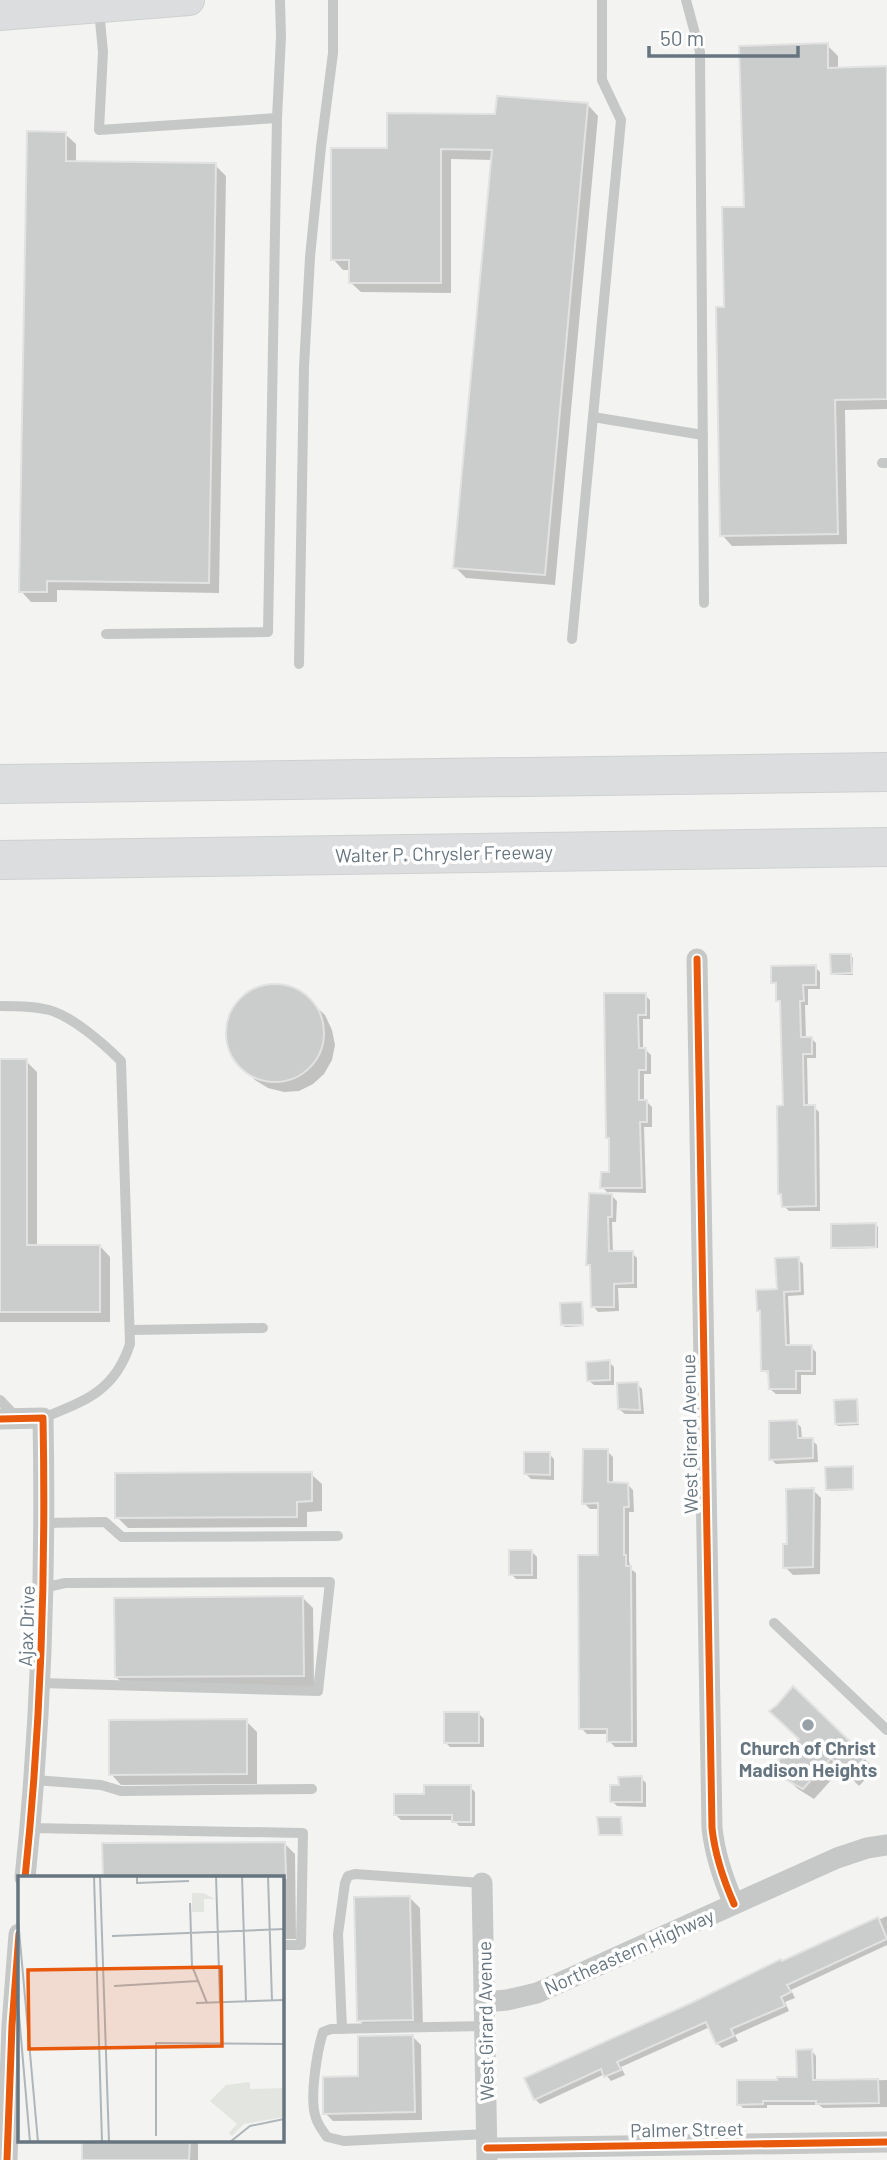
<svg xmlns="http://www.w3.org/2000/svg" width="887" height="2160" viewBox="0 0 887 2160" font-family="Barlow,sans-serif">
<style>
.shadow{fill:#0003}
.building{fill:#cbcccc;stroke:#e2e2e2;stroke-width:2}
.lines{fill:none;stroke-linecap:round;stroke-linejoin:round}
.secondary-casing{stroke:#cfd0d0;stroke-width:32}
.highway-casing{stroke:#cfd0d0;stroke-width:40}
.lane{stroke:#c6c8c8;stroke-width:10}
.street{stroke:#c6c8c8;stroke-width:21}
.secondary{stroke:#dcddde;stroke-width:30}
.highway{stroke:#dcddde;stroke-width:38}
.cycleway-casing{stroke:#fff;stroke-width:11}
.cycleway{stroke:#e8590c;stroke-width:7}
.poi-dot{fill:#97a1a7;stroke:#fff;stroke-width:2.5}
.labels{text-anchor:middle;dominant-baseline:central;stroke-width:7;stroke-linejoin:round;paint-order:stroke}
.street-label{font-size:19px;fill:#66757f;stroke:#fff}
.poi-label{font-size:19px;font-weight:bold;fill:#66757f;stroke:#fff}
.inset-road{fill:none;stroke:#aeb6ba;stroke-width:2}
.view{fill:#e8590c;fill-opacity:0.15;stroke:#e8590c;stroke-width:3.5}
.inset-edge{fill:none;stroke:#66757f;stroke-width:3.5}
</style>
<rect width="100%" height="100%" fill="#f3f3f2"/>
<g class="shadow">
<polygon points="827,45 838,56 838,70 887,68 887,409 845,410 847,544 732,546 722,535 726,309 746,209"/>
<polygon points="588,105 598,116 555,585 466,578 455,567 493,160 451,159 451,293 361,292 350,282 350,270 343,270 333,259 388,150 497,115"/>
<polygon points="65,134 76,144 76,162 215,165 226,176 219,593 57,590 57,602 31,602 21,591"/>
<polygon points="851,956 853,958 853,975 834,975 832,973"/>
<polygon points="815,967 820,972 820,989 808,989 808,1005 805,1005 806,1039 811,1038 816,1043 816,1058 807,1058 808,1107 814,1107 819,1112 820,1211 789,1211 784,1206 783,1197 780,1194 785,1107 782,1004 778,1001 778,987 773,982"/>
<polygon points="271,985 287,987 301,993 325,1015 332,1030 335,1045 332,1060 324,1074 313,1084 299,1091 284,1092 268,1088 255,1080 234,1056 229,1042 228,1026 233,1011 243,998 256,989"/>
<polygon points="606,995 645,995 650,1000 650,1019 643,1019 643,1050 646,1050 651,1055 651,1074 644,1074 644,1102 647,1102 652,1107 652,1127 644,1127 646,1193 608,1192 617,1201 616,1222 612,1222 613,1253 632,1253 637,1258 637,1288 618,1288 619,1311 598,1312 593,1306 592,1268 588,1264 611,1196 602,1187 611,1173 611,1141 607,1137"/>
<polygon points="0,1061 26,1061 37,1072 37,1247 100,1246 110,1257 110,1322 0,1322"/>
<polygon points="876,1225 878,1227 878,1248 835,1249 833,1247"/>
<polygon points="798,1259 803,1264 804,1295 788,1296 790,1347 811,1347 816,1352 816,1375 801,1375 801,1394 776,1394 770,1389 770,1375 763,1370 762,1314 759,1311 778,1291"/>
<polygon points="581,1304 583,1306 584,1326 565,1327 563,1325"/>
<polygon points="609,1362 614,1367 614,1385 594,1385 588,1380"/>
<polygon points="637,1384 642,1389 644,1414 625,1414 619,1409"/>
<polygon points="856,1401 858,1403 859,1425 838,1426 836,1424"/>
<polygon points="796,1422 801,1427 802,1440 812,1440 817,1445 818,1462 776,1464 771,1459"/>
<polygon points="607,1451 613,1457 613,1484 627,1484 633,1490 634,1512 629,1512 629,1561 631,1569 636,1573 637,1747 615,1747 609,1741 609,1734 587,1734 581,1728 600,1557 600,1509 590,1509 584,1503"/>
<polygon points="549,1454 554,1459 554,1480 531,1479 526,1474"/>
<polygon points="852,1468 854,1470 854,1490 830,1491 828,1489"/>
<polygon points="311,1474 322,1484 322,1511 307,1512 307,1527 128,1528 117,1517"/>
<polygon points="813,1490 821,1498 820,1574 793,1575 785,1567 789,1545"/>
<polygon points="532,1552 537,1557 537,1579 516,1579 511,1574"/>
<polygon points="302,1597 313,1608 314,1686 127,1687 116,1677"/>
<polygon points="793,1689 875,1769 859,1786 842,1768 814,1799 798,1789 786,1778 801,1739"/>
<polygon points="479,1714 484,1719 484,1747 450,1747 445,1742"/>
<polygon points="246,1721 257,1732 257,1784 121,1785 111,1774"/>
<polygon points="641,1778 646,1783 646,1807 617,1806 612,1801 621,1787"/>
<polygon points="470,1787 475,1792 475,1826 459,1826 454,1820 401,1820 396,1815 425,1796"/>
<polygon points="620,1818 622,1820 623,1836 602,1836 600,1834"/>
<polygon points="285,1844 295,1854 296,1939 282,1939 282,1878 105,1878 104,1845"/>
<polygon points="409,1897 420,1908 423,2030 369,2031 359,2020"/>
<polygon points="887,1916 887,1945 791,1990 795,1998 785,2002 789,2011 735,2035 738,2041 722,2048 717,2043 710,2027 621,2067 625,2075 611,2081 605,2074 540,2104 535,2099 783,1963"/>
<polygon points="413,2037 421,2045 422,2120 333,2121 325,2113 360,2078"/>
<polygon points="812,2051 816,2056 816,2082 887,2080 887,2107 823,2108 819,2105 767,2105 767,2108 743,2108 739,2104 779,2082 798,2078"/>
<rect x="83" y="2141" width="115" height="19"/>
</g>
<g class="building">
<polygon points="828,43 828,68 887,66 887,399 835,400 838,534 720,536 716,307 724,307 722,207 744,207 739,46"/>
<polygon points="497,96 588,103 545,575 453,568 492,150 441,149 441,283 349,283 349,260 331,260 331,148 387,148 387,113 495,114"/>
<polygon points="27,131 66,132 66,161 216,163 209,583 47,581 47,592 19,592"/>
<polygon points="830,954 851,954 852,973 831,974"/>
<polygon points="816,965 816,985 803,985 804,1001 800,1001 801,1037 812,1037 812,1054 803,1054 804,1105 815,1105 816,1206 782,1207 781,1194 778,1194 777,1106 783,1105 780,1001 776,1001 776,983 771,983 771,966"/>
<circle cx="275" cy="1033" r="49"/>
<polygon points="604,993 646,993 646,1015 638,1015 639,1048 646,1048 646,1070 639,1070 639,1100 647,1100 647,1122 640,1122 642,1188 600,1188 601,1172 609,1172 609,1138 606,1138"/>
<polygon points="0,1059 27,1059 27,1245 100,1245 100,1312 0,1312"/>
<polygon points="589,1193 612,1194 612,1217 608,1217 609,1251 633,1251 633,1283 614,1284 614,1307 591,1307 590,1265 586,1265"/>
<polygon points="876,1223 876,1247 831,1248 831,1224"/>
<polygon points="799,1257 800,1291 784,1292 786,1345 812,1345 812,1371 796,1371 796,1389 769,1389 768,1371 761,1371 760,1311 757,1311 756,1290 777,1289 775,1258"/>
<polygon points="582,1302 583,1325 561,1325 560,1303"/>
<polygon points="610,1360 610,1380 587,1381 586,1362"/>
<polygon points="638,1382 640,1410 618,1409 617,1383"/>
<polygon points="857,1399 858,1423 835,1424 834,1400"/>
<polygon points="797,1420 798,1438 813,1438 813,1458 769,1460 769,1421"/>
<polygon points="583,1449 608,1449 608,1482 628,1483 629,1507 624,1507 624,1555 626,1555 626,1566 631,1566 632,1742 607,1742 607,1729 579,1729 578,1555 598,1555 598,1503 582,1504"/>
<polygon points="524,1452 550,1452 550,1475 524,1474"/>
<polygon points="853,1466 853,1489 826,1490 825,1467"/>
<polygon points="312,1472 312,1501 297,1502 297,1517 115,1518 115,1473"/>
<polygon points="814,1488 813,1567 783,1568 783,1544 787,1544 786,1489"/>
<rect x="509" y="1550" width="23" height="25"/>
<polygon points="303,1596 304,1676 115,1677 114,1598"/>
<polygon points="793,1686 866,1757 847,1776 831,1758 803,1789 785,1779 775,1764 799,1739 769,1711 777,1705"/>
<rect x="444" y="1712" width="35" height="31"/>
<polygon points="247,1719 247,1774 109,1775 109,1720"/>
<polygon points="642,1776 642,1802 610,1802 610,1785 619,1785 618,1777"/>
<polygon points="424,1785 471,1785 471,1822 452,1822 452,1815 394,1815 394,1794 424,1794"/>
<polygon points="597,1817 621,1817 622,1835 599,1835"/>
<polygon points="285,1842 286,1878 103,1878 102,1843"/>
<polygon points="410,1896 413,2020 357,2021 354,1897"/>
<polygon points="878,1917 887,1939 787,1985 791,1992 781,1997 785,2006 731,2029 734,2036 716,2044 706,2022 617,2062 621,2070 604,2077 601,2069 534,2100 524,2078 691,2003 781,1959 782,1961"/>
<polygon points="413,2035 415,2112 323,2114 323,2077 358,2076 358,2036"/>
<polygon points="812,2049 813,2080 878,2079 879,2103 816,2104 816,2101 763,2101 763,2104 737,2105 737,2080 777,2080 777,2077 797,2077 796,2050"/>
<polygon points="82,2141 190,2141 189,2160 82,2160"/>
</g>
<g class="lines">
<defs>
<polyline id="secondary" points="0,15 189,0"/>
<g id="highway">
<polyline points="0,784 887,772"/>
<polyline points="0,860 887,847"/>
</g>
</defs>
<use href="#secondary" class="secondary-casing"/>
<use href="#highway" class="highway-casing"/>
<g class="lane">
<polyline points="686,0 700,52 704,603"/>
<polyline points="99,10 103,52 99,130 277,118"/>
<polyline points="593,417 703,435"/>
<polyline points="882,463 887,463"/>
<polyline points="106,634 268,632 277,118 281,37 280,0"/>
<polyline points="572,639 621,120 602,80 602,0"/>
<polyline points="299,664 304,367 310,257 321,147 333,53 333,0"/>
<path d="M0 1006C17 1006 33 1006 49 1010 72 1016 104 1044 121 1061L130 1344C115 1391 85 1401 43 1418"/>
<polyline points="131,1330 263,1328"/>
<polyline points="0,1400 16,1417"/>
<polyline points="44,1523 105,1522 122,1537 338,1536"/>
<polyline points="774,1623 887,1730"/>
<polyline points="41,1683 318,1691 330,1582 65,1583 43,1588"/>
<polyline points="35,1780 101,1785 121,1791 312,1789"/>
<polyline points="30,1828 303,1833 301,1945 282,1945"/>
<path d="M485 2026 331 2029 323 2032C317 2051 309 2100 316 2118 318 2125 323 2131 327 2137L344 2141 487 2134"/>
<polyline points="342,2029 338,1934 345,1883 348,1876 355,1874 482,1883"/>
</g>
<g class="street">
<path d="M697 959 712 1828C715 1856 723 1879 734 1904"/>
<path d="M0 1419 43 1418C46 1572 41 1725 25 1878"/>
<polyline points="482,1883 487,2160"/>
<polyline points="485,2002 507,2000 537,1993 837,1858 867,1848 887,1845"/>
<polyline points="487,2148 887,2142"/>
<polyline points="7,2160 12,2025 19,1934"/>
</g>
<use href="#secondary" class="secondary"/>
<use href="#highway" class="highway"/>
<defs>
<g id="cycleway">
<path d="M697 959 712 1828C715 1856 723 1879 734 1904"/>
<path d="M0 1419 43 1418C46 1572 41 1725 25 1878"/>
<polyline points="487,2148 887,2142"/>
<polyline points="7,2160 12,2025 19,1934"/>
</g>
</defs>
<use href="#cycleway" class="cycleway-casing"/>
<use href="#cycleway" class="cycleway"/>
</g>
<circle class="poi-dot" cx="808" cy="1725" r="7"/>
<g class="labels">
<g class="street-label">
<text transform="translate(444 853) rotate(-1)">Walter P. Chrysler Freeway</text>
<text transform="translate(689 1434) rotate(-91)">West Girard Avenue</text>
<text transform="translate(26 1626) rotate(-88)">Ajax Drive</text>
<text transform="translate(629 1951) rotate(-24)">Northeastern Highway</text>
<text transform="translate(485 2021) rotate(-91)">West Girard Avenue</text>
<text transform="translate(687 2129) rotate(-1)">Palmer Street</text>
</g>
<g class="poi-label">
<text x="808" y="1747">Church of Christ<tspan x="808" dy="22">Madison Heights</tspan></text>
</g>
</g>
<g transform="translate(18 1876)">
<rect width="266" height="266" fill="#f3f3f2"/>
<path d="M174 17H185L197 23H186V36H174ZM232 206V213L266 212V241L226 248 214 260 211 257 219 248 192 225 208 209Z" fill="#e2e5e0"/>
<path class="inset-road" d="M76 0 84 266M82 0 91 266M119 0V7L171 5M198 0 202 127M224 0 228 126M250 0 254 125M172 27 174 90 189 127M0 43 20 266M94 60 266 53M96 110 180 105M0 127 12 266M178 127 266 124M138 260V167L266 168M212 266 232 250 266 243"/>
<path class="view" d="M203 91 204 170 11 173 10 94Z"/>
<rect width="266" height="266" class="inset-edge"/>
</g>
<path d="M649 46v10h149v-10" fill="none" stroke="#66757f" stroke-width="3.5"/>
<text x="660" y="46" font-size="21" fill="#66757f" stroke="#ffffff" stroke-width="5" paint-order="stroke">50 m</text>
</svg>
